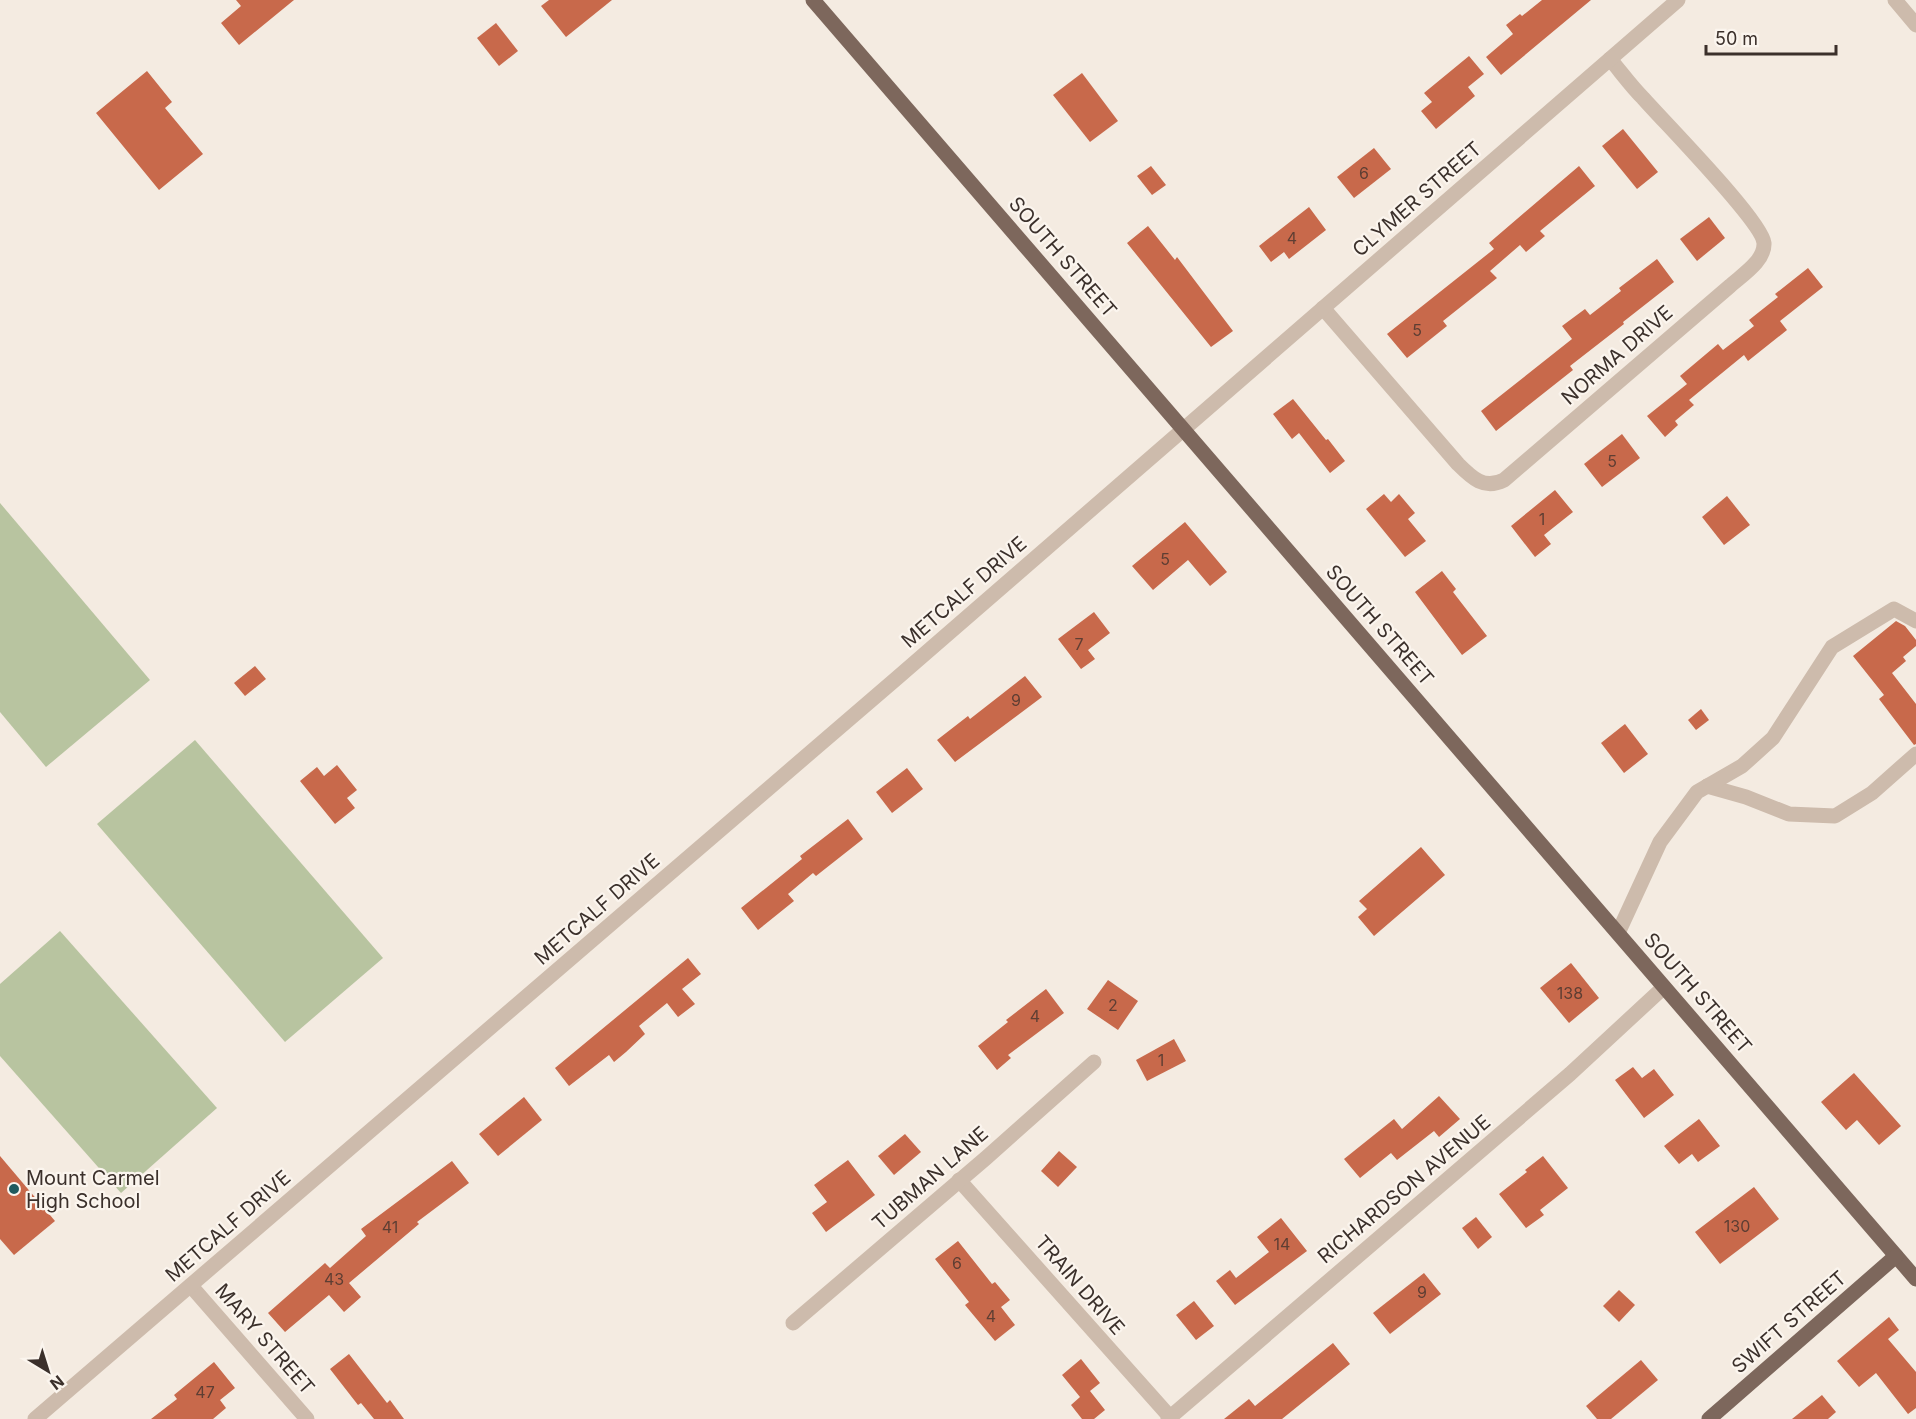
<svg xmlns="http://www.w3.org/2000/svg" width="1916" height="1419" viewBox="0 0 1916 1419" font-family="Inter,sans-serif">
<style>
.green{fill:#b8c4a0}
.building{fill:#c8694b}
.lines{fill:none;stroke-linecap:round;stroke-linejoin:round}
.minor{stroke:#cdbbac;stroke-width:15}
.major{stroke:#7d675c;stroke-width:15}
.poi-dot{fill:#1f5a5e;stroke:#fbf5ee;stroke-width:2}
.labels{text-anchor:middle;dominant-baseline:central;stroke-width:4.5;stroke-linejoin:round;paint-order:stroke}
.number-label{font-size:16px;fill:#5e3e33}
.street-label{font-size:20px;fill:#3b302b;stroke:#fbf5ee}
.poi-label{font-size:20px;fill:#3b302b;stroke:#fbf5ee;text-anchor:start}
</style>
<rect width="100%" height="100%" fill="#f4ebe1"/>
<g class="green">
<polygon points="0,503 150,680 46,767 0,712"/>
<polygon points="195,740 383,958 285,1042 97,824"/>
<polygon points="60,931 217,1108 121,1193 0,1056 0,984"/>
</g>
<g class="building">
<polygon points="236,0 294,0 239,45 221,23 241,6"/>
<polygon points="549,0 612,0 566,37 541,6"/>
<polygon points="1542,0 1591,0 1501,75 1486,57 1513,34 1506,25 1520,14 1522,16"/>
<polygon points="496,23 518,51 499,66 477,38"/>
<polygon points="1469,56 1484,74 1468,87 1475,96 1436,129 1421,111 1432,102 1424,93"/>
<polygon points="147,71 172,102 165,108 203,154 159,190 96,113"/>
<polygon points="1082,73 1118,121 1090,142 1053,95"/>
<polygon points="1623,129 1658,172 1637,189 1602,146"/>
<polygon points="1374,148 1391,169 1354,198 1337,177"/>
<polygon points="1151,166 1166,185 1152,195 1137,176"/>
<polygon points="1579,166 1595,186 1540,231 1545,236 1526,252 1520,245 1490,271 1497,278 1443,321 1447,326 1407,358 1387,334 1494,249 1489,243"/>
<polygon points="1309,207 1326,230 1289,259 1284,252 1271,262 1259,246"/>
<polygon points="1709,217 1725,238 1697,261 1680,239"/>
<polygon points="1148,226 1175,260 1177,257 1233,331 1211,347 1127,243"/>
<polygon points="1657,259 1674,282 1623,322 1624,324 1570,366 1573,370 1496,431 1481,411 1572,339 1562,326 1585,309 1590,315 1621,291 1619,288"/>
<polygon points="1808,268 1823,287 1780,321 1787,330 1748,361 1744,355 1689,400 1694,405 1675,421 1678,425 1665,437 1647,416 1687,384 1680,376 1718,344 1723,350 1754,326 1749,320 1778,297 1775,294"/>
<polygon points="1293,399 1326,440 1328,439 1345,461 1330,473 1299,433 1292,439 1273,414"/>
<polygon points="1622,434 1640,458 1602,487 1584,464"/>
<polygon points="1555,490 1573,512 1544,535 1551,544 1535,557 1511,526"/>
<polygon points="1384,494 1391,502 1399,494 1415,513 1408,519 1426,541 1405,557 1366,509"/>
<polygon points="1727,496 1750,525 1724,545 1702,517"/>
<polygon points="1185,522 1227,572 1210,586 1188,560 1153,590 1132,566"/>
<polygon points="1442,571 1456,589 1453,592 1487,636 1462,655 1415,592"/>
<polygon points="1094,612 1110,633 1088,650 1095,659 1081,669 1058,639"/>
<polygon points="1896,621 1905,626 1916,640 1916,646 1903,657 1906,661 1892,673 1916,704 1916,744 1914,745 1879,699 1884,695 1853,656"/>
<polygon points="255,666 266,679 245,696 234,683"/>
<polygon points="1025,676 1042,697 955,762 937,740 968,716 970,719"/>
<polygon points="1701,709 1709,720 1696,730 1688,720"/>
<polygon points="1625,724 1648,754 1624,773 1601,743"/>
<polygon points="337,765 357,790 347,798 355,808 335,824 300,781 317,767 324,776"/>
<polygon points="907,768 923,789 892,813 876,792"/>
<polygon points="848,819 863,839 816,876 813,873 788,894 794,901 758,930 741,908 802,859 800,856"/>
<polygon points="1421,847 1445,875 1374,936 1358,917 1367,909 1359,901"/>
<polygon points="688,958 701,974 682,989 695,1004 678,1017 667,1003 639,1026 645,1034 626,1052 614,1062 609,1055 569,1086 555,1068"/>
<polygon points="1571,963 1599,998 1569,1023 1540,988"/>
<polygon points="1108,980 1138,1001 1118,1030 1087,1009"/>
<polygon points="1046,989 1064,1013 1008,1055 1011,1058 997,1070 978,1046 1008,1022 1006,1020"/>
<polygon points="1174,1039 1186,1061 1147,1081 1136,1060"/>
<polygon points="1633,1067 1642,1078 1654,1069 1674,1095 1644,1118 1615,1080"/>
<polygon points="1854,1073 1901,1126 1879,1145 1857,1120 1846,1130 1821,1102"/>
<polygon points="1439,1096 1460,1119 1439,1137 1434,1131 1397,1160 1391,1153 1360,1178 1344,1159 1394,1119 1402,1129"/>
<polygon points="524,1097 542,1120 498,1156 479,1134"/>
<polygon points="1699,1119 1720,1146 1698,1162 1692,1154 1679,1164 1664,1146"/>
<polygon points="905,1134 921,1152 894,1175 878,1156"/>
<polygon points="1059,1151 1077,1167 1058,1187 1041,1171"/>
<polygon points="0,1156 55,1221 14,1255 0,1239"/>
<polygon points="1543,1156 1568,1188 1540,1210 1544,1215 1526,1228 1499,1194 1527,1172 1525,1170"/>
<polygon points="848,1160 875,1195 826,1232 812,1213 827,1202 814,1185"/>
<polygon points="452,1161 469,1183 417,1222 419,1224 349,1283 361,1297 344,1312 329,1295 285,1332 268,1313 325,1263 330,1268 366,1236 361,1229"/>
<polygon points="1754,1187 1779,1219 1720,1264 1695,1232"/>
<polygon points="1476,1217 1492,1237 1478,1249 1462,1228"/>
<polygon points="1281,1218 1307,1251 1235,1305 1216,1281 1230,1270 1236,1278 1269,1252 1257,1237"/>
<polygon points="958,1241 992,1284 995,1282 1010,1300 1001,1307 1015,1325 995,1341 965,1305 969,1302 935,1259"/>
<polygon points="1424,1273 1441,1294 1390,1334 1373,1313"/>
<polygon points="1619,1290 1635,1305 1619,1322 1603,1306"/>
<polygon points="1194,1301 1214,1326 1196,1340 1176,1315"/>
<polygon points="1889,1317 1899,1330 1888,1339 1916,1372 1916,1408 1908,1414 1876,1373 1859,1387 1837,1361"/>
<polygon points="1333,1343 1350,1364 1282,1419 1224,1419 1249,1399 1255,1406"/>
<polygon points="349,1354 387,1403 390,1400 404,1419 374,1419 361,1403 358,1405 330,1369"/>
<polygon points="1081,1359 1100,1383 1090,1391 1105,1410 1094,1419 1082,1419 1071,1405 1080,1397 1062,1375"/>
<polygon points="1641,1360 1658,1380 1611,1419 1597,1419 1586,1406"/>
<polygon points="214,1362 235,1388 220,1400 226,1408 213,1419 151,1419 177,1399 174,1395"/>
<polygon points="1822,1395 1836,1412 1828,1419 1792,1419"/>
</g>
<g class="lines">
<g class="minor">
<polyline points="1895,0 1916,25"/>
<path d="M1323 308 1458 464C1472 478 1484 490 1504 480L1730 286C1742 275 1765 261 1764 243 1762 221 1663 121 1643 98 1631 86 1621 72 1610 59"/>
<polyline points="1707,786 1746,797 1789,814 1835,816 1872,793 1916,754"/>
<polyline points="1618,933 1660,842 1697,792 1742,766 1773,738 1832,647 1894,609 1916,621"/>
<polyline points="959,1180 1170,1417"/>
<polyline points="191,1286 307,1419"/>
<polyline points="793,1323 986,1158 1094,1062"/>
<polyline points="35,1419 897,678 1678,0"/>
<polyline points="1168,1419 1570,1074 1664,987"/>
</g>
<g class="major">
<polyline points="813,0 1916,1279"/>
<polyline points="1709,1419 1896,1256"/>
</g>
</g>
<circle class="poi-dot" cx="14" cy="1189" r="6"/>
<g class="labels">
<g class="number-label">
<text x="1364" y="173">6</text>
<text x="1292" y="238">4</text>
<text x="1417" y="330">5</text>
<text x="1612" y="461">5</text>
<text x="1542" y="519">1</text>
<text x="1165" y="559">5</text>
<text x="1079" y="644">7</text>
<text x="1016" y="700">9</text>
<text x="1570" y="993">138</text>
<text x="1113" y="1005">2</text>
<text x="1035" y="1016">4</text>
<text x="1161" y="1060">1</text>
<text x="1737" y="1226">130</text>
<text x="390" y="1227">41</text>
<text x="1282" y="1244">14</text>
<text x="957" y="1263">6</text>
<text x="334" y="1279">43</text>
<text x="1422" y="1292">9</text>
<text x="991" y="1316">4</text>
<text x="205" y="1392">47</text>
</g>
<g class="street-label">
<text transform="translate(1417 199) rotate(-41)">CLYMER STREET</text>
<text transform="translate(1063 257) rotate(49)">SOUTH STREET</text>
<text transform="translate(1617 355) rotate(-41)">NORMA DRIVE</text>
<text transform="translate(964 592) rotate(-41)">METCALF DRIVE</text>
<text transform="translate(1380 625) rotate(49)">SOUTH STREET</text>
<text transform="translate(597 909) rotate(-41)">METCALF DRIVE</text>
<text transform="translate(1698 993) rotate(49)">SOUTH STREET</text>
<text transform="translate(930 1178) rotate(-41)">TUBMAN LANE</text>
<text transform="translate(1404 1189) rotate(-40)">RICHARDSON AVENUE</text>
<text transform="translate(228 1226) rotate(-41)">METCALF DRIVE</text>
<text transform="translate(1080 1285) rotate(49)">TRAIN DRIVE</text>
<text transform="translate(1789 1322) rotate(-41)">SWIFT STREET</text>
<text transform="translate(265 1339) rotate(49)">MARY STREET</text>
</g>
<g class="poi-label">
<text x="26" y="1178">Mount Carmel<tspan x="26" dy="23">High School</tspan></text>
</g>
</g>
<g transform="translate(48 1371) rotate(142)" stroke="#fbf5ee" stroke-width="4.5" paint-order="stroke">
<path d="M0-4.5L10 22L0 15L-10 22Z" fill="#3b302b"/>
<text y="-9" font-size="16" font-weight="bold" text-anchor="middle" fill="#3b302b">N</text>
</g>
<path d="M1706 45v9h130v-9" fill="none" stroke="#3b302b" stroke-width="3"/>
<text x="1715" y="45" font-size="18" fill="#3b302b" stroke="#fbf5ee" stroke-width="4.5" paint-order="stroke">50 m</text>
</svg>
